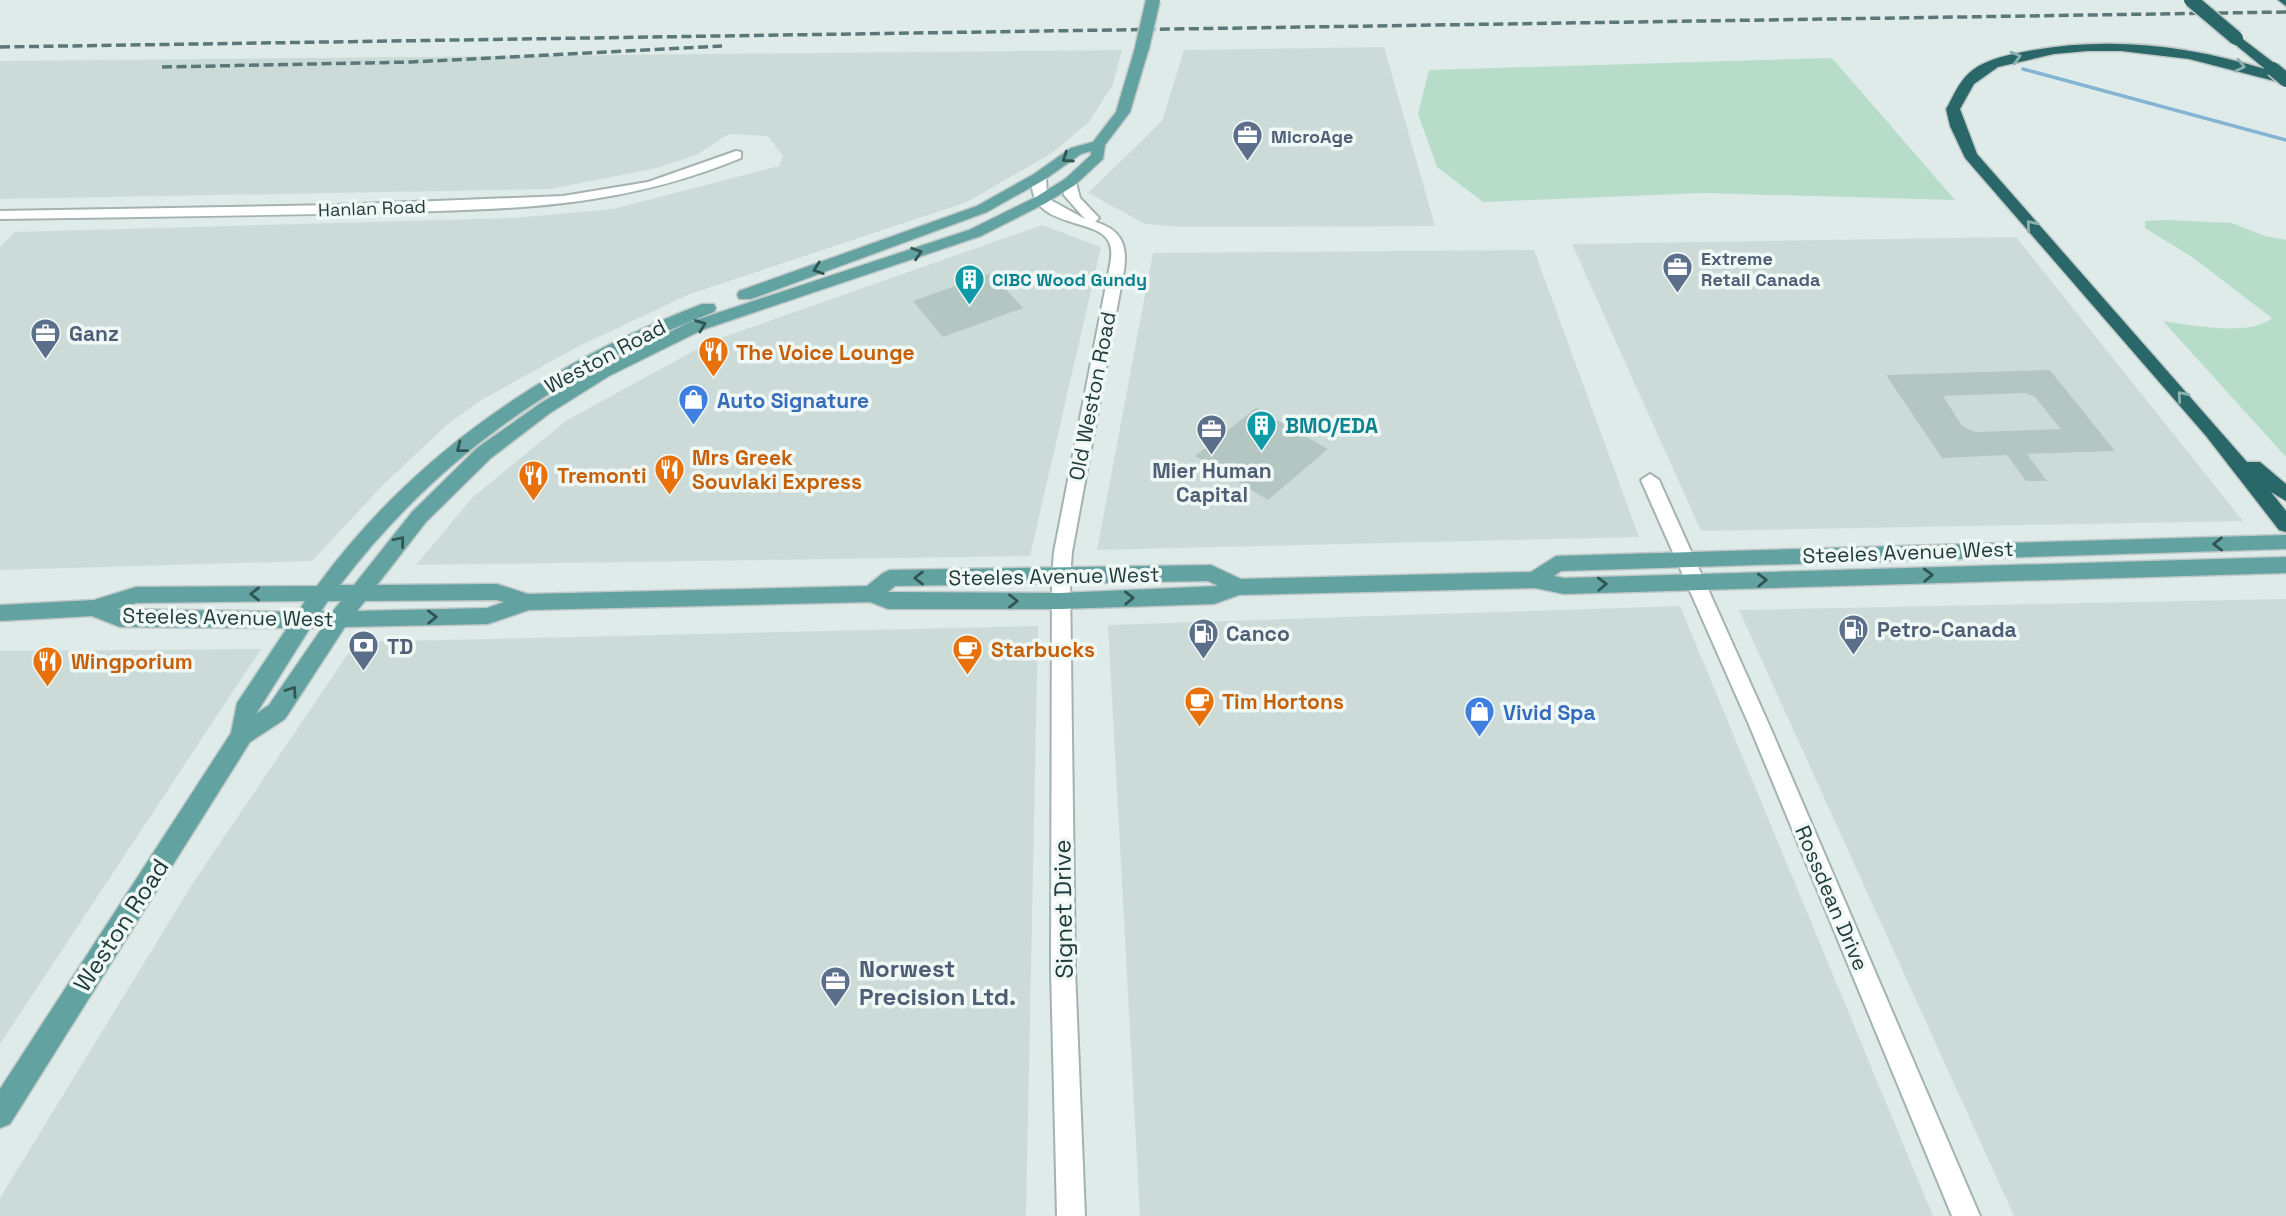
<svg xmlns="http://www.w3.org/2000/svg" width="2286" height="1216" viewBox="0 0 2286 1216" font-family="'Space Grotesk',sans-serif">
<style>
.built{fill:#cddbd8}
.green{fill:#b7ddca}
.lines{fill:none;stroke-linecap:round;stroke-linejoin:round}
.stream{stroke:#84b4d3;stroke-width:3.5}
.building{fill:#b4c6c2;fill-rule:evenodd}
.minor-casing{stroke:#a2b3b1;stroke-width:4}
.major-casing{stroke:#c1c8c8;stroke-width:3}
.highway-casing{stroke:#c1c8c8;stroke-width:3}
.minor{fill:#fff;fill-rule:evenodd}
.major{fill:#62a2a1;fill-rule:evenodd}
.highway{fill:#2a6769;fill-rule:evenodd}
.rail{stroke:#5a7877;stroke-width:3.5;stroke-dasharray:10 4.5;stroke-linecap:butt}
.major-bridge-casing{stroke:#c1c8c8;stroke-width:17;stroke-linecap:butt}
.highway-bridge-casing{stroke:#c1c8c8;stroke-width:17;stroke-linecap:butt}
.major-bridge{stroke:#62a2a1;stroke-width:14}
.highway-bridge{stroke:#2a6769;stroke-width:14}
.oneway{stroke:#8db0b0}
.oneway2{stroke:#305654}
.labels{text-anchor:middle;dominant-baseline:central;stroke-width:7;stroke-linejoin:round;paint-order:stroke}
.far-service-label{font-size:18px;font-weight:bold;fill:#4e5e75;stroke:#f0f8f6;text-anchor:start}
.far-street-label{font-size:18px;fill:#203c3b;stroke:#f0f8f6}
.far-culture-label{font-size:18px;font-weight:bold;fill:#0d838f;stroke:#f0f8f6;text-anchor:start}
.service-label{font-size:21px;font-weight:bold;fill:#4e5e75;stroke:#f0f8f6;text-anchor:start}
.food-label{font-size:21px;font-weight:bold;fill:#c56008;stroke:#f0f8f6;text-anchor:start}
.street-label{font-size:21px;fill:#203c3b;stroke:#f0f8f6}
.shop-label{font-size:21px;font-weight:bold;fill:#366cbe;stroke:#f0f8f6;text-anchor:start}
.culture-label{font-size:21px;font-weight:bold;fill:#0d838f;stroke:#f0f8f6;text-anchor:start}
.near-street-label{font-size:24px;fill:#203c3b;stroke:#f0f8f6}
.near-service-label{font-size:24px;font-weight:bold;fill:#4e5e75;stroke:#f0f8f6;text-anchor:start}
</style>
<rect width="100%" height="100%" fill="#dfebe9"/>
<g class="built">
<polygon points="1384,47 1435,226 1181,227 1145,224 1088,193 1162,121 1184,50"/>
<polygon points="1122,50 1113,84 1089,122 1052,153 967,202 690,294 579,346 478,402 448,424 384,484 312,561 0,570 0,247 15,232 514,218 613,209 779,166 783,156 768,136 729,134 696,155 657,168 550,189 0,199 0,61"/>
<polygon points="1042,225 1101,247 1030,556 416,565 472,498 567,420 712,341"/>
<polygon points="2016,237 2243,521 1701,531 1572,244"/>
<polygon points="1534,250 1639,537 1097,550 1153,253"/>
<polygon points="2286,599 2286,1216 2014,1216 1739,610"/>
<polygon points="1680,606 1933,1216 1140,1216 1108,625"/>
<polygon points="1038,626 1026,1216 0,1216 0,1198 193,883 356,642"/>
<polygon points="261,649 0,1044 0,651"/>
</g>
<g class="green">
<polygon points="1832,58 1955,200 1703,193 1483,202 1437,167 1418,114 1429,70"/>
<path d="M2166 220 2232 223 2265 236 2286 240V457L2163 321C2192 325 2249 337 2272 318L2192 257 2145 228V221Z"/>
</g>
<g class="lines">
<polyline class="stream" points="2023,69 2286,140"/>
</g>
<g class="building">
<polygon points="991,273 1023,308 943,337 913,301"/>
<path d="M2050 370 2115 451 2027 454 2047 481H2026L2007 455 1942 458 1886 375ZM2025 393 2035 397 2061 429 1975 432 1962 426 1943 396Z"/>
<polygon points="1256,408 1328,449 1268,500 1195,456"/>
</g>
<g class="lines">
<defs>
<g id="minor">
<path d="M736 151 741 152V158C613 211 501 209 366 213 244 216 122 217 0 219V211L335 205 563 196 648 182Z"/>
<path d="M1039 173 1046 177 1047 198 1085 219 1064 195 1065 179H1075L1080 198 1099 218 1095 222C1120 229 1128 244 1124 270L1072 552 1070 577 1075 969 1085 1216H1057L1051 969 1052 577 1054 552 1109 270C1111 261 1113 250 1109 242 1097 216 1027 230 1032 177Z"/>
<polygon points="1650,474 1659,480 1770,727 1980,1216 1952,1216 1750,727 1641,480"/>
</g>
<path id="major" d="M1142 44 1149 48 1130 112 1105 145 1103 159 1075 185 1046 203 981 236 702 330 609 376 550 413 491 458 426 522 377 585 497 584 528 594 867 586 883 573 890 570 1211 565 1241 579 1531 572 1556 556 2286 535V549L1561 571 1554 576 1564 578 2286 557V573L1564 594 1535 588 1239 595 1214 604 1060 609H888L870 602 529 610 488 624 345 627 285 719 250 742 10 1124 0 1128V1089L231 733 237 703 287 628 120 627 92 616 0 621V605L94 600 136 587 317 586C414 453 550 362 702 304H714L716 308 714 312C564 370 438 456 340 585H354L412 512 477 448 538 405 597 368 690 322 969 230 1036 197 1065 179 1091 155V151L1081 154 1044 180 987 212 751 299H739L737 295 739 291 977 206 1034 174 1071 148 1093 142 1116 112 1135 48ZM1208 581 1218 586 1060 593 888 592 895 586ZM497 600 504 602 487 608 357 611 365 601ZM305 601 298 612 117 609 136 603ZM328 601H341L333 611H321ZM310 628H322L269 705 256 714Z"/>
<g id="highway">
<polygon points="2278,0 2286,0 2286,6"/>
<path d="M2236 34 2278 66 2280 69 2276 72 2286 76V84L2189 59 2121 51H2088L2054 54 1998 67 1974 84 1960 109 1977 154 2247 462H2260L2286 484V501L2271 492 2286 511V532L2279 530 2206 436 1965 158 1950 126 1946 109C1953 97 1958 83 1969 73 1985 59 2008 55 2028 51 2107 36 2188 45 2265 69L2231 41 2230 38Z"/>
</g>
</defs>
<use href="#minor" class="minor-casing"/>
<use href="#major" class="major-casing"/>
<use href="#highway" class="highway-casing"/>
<use href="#minor" class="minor"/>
<use href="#major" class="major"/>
<use href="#highway" class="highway"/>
<g class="rail">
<polyline points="0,47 2286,12"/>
<polyline points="162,67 411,62 722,46"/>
</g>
<defs>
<polyline id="major-bridge" points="1142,48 1153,0"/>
<g id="highway-bridge">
<polyline points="2191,0 2236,38"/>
<polyline points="2273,69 2286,80"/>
</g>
</defs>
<use href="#major-bridge" class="major-bridge-casing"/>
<use href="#highway-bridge" class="highway-bridge-casing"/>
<use href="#major-bridge" class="major-bridge"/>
<use href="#highway-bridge" class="highway-bridge"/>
</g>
<defs><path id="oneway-chevron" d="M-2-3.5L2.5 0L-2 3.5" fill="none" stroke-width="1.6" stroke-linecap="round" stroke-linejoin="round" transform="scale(1.75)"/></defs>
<g class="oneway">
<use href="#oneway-chevron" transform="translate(2016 57) rotate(-16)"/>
<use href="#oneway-chevron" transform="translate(2240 66) rotate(13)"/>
<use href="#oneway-chevron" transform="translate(2031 225) rotate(-131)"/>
<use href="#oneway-chevron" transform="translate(2182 396) rotate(-131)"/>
</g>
<g class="oneway2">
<use href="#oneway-chevron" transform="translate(1067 158) rotate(145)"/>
<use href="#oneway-chevron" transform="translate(917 253) rotate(-18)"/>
<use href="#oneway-chevron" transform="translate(818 269) rotate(161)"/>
<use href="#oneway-chevron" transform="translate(701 325) rotate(-21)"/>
<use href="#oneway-chevron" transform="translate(461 448) rotate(142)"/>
<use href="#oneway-chevron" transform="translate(400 541) rotate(-50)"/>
<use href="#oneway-chevron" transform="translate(2218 544) rotate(179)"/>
<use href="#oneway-chevron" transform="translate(1928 575) rotate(-2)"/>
<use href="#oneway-chevron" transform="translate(919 578) rotate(180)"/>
<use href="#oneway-chevron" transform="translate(1762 580) rotate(-2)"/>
<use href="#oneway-chevron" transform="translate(1602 584) rotate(-2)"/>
<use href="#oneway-chevron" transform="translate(255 594) rotate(180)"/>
<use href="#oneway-chevron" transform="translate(1129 598) rotate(-1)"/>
<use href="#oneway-chevron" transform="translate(1013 601)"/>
<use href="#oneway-chevron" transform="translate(432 617) rotate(-1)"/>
<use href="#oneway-chevron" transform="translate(292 691) rotate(-56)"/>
</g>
<defs>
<symbol id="office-pin" viewBox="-11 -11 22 30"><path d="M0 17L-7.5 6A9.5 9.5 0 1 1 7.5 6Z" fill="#5c6f8a" stroke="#f0f8f6"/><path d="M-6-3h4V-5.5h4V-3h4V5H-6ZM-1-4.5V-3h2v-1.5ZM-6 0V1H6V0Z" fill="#fff"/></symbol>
<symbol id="building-pin" viewBox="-11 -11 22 30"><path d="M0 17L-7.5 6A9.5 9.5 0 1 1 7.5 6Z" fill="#0f9aa8" stroke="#f0f8f6"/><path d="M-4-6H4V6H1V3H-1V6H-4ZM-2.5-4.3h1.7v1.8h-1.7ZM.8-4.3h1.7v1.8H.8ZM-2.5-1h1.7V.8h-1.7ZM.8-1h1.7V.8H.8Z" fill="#fff"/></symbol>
<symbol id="restaurant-pin" viewBox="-11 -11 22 30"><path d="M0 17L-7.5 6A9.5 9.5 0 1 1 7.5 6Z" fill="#e8710a" stroke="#f0f8f6"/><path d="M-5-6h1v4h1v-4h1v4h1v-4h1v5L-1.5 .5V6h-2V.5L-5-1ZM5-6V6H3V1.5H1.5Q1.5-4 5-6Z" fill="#fff"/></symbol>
<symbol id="shop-pin" viewBox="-11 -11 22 30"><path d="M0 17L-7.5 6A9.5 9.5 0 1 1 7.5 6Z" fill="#3f7fe0" stroke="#f0f8f6"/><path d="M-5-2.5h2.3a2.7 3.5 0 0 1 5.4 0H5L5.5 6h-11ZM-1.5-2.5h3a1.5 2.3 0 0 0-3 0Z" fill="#fff"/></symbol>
<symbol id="fuel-pin" viewBox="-11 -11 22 30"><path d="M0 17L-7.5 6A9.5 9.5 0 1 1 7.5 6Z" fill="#5c6f8a" stroke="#f0f8f6"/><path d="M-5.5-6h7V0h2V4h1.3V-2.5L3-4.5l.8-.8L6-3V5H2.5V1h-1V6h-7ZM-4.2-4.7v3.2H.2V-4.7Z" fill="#fff"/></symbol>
<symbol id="bank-pin" viewBox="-11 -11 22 30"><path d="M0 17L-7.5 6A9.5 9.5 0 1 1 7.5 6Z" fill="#5c6f8a" stroke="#f0f8f6"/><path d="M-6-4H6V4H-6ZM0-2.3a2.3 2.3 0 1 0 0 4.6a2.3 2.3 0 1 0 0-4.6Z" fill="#fff"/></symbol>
<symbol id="cafe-pin" viewBox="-11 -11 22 30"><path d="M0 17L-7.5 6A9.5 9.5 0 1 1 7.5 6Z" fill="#e8710a" stroke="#f0f8f6"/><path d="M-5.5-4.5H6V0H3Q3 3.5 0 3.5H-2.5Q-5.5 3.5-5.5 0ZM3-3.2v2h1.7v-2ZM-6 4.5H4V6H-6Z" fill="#fff"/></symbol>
</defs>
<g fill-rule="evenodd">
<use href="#office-pin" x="1230" y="118" width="35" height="47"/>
<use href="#office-pin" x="1660" y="250" width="35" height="47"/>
<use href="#building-pin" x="952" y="262" width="35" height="47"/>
<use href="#office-pin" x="28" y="316" width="35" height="47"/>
<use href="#restaurant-pin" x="696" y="334" width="35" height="47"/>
<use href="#shop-pin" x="676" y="382" width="35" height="47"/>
<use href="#building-pin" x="1244" y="408" width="35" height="47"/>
<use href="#office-pin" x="1194" y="412" width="35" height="47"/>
<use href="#restaurant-pin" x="652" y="452" width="35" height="47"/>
<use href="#restaurant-pin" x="516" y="458" width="35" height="47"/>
<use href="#fuel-pin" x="1836" y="612" width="35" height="47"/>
<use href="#fuel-pin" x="1186" y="616" width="35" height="47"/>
<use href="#bank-pin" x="346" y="628" width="35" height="47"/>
<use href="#cafe-pin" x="950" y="632" width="35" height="47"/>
<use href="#restaurant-pin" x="30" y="644" width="35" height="47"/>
<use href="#cafe-pin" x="1182" y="684" width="35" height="47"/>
<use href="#shop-pin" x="1462" y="694" width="35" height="47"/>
<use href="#office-pin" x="818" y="964" width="35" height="47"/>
</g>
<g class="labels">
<g class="far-service-label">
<text x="1271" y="136">MicroAge</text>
<text x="1701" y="258">Extreme<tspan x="1701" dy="21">Retail Canada</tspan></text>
</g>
<g class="far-street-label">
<text transform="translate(372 208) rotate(-2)">Hanlan Road</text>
</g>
<g class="far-culture-label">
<text x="992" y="279">CIBC Wood Gundy</text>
</g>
<g class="service-label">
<text x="69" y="333">Ganz</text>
<text x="1212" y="470" text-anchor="middle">Mier Human<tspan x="1212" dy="24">Capital</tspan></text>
<text x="1877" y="629">Petro-Canada</text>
<text x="1226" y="633">Canco</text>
<text x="387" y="646">TD</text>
</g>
<g class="food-label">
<text x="736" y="352">The Voice Lounge</text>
<text x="692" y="457">Mrs Greek<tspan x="692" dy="24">Souvlaki Express</tspan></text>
<text x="557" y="475">Tremonti</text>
<text x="991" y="649">Starbucks</text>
<text x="71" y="661">Wingporium</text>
<text x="1222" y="701">Tim Hortons</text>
</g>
<g class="street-label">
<text transform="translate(605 356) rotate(-28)">Weston Road</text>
<text transform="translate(1092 396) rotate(-79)">Old Weston Road</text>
<text transform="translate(1908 552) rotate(-2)">Steeles Avenue West</text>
<text transform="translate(1054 576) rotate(-1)">Steeles Avenue West</text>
<text transform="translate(228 617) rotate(1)">Steeles Avenue West</text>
<text transform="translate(1832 898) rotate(67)">Rossdean Drive</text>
</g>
<g class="shop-label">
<text x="717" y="400">Auto Signature</text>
<text x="1503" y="712">Vivid Spa</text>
</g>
<g class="culture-label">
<text x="1285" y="425">BMO/EDA</text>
</g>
<g class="near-street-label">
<text transform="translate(1063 909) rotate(-91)">Signet Drive</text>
<text transform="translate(121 925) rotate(-57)">Weston Road</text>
</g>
<g class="near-service-label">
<text x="859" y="968">Norwest<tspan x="859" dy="28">Precision Ltd.</tspan></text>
</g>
</g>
</svg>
